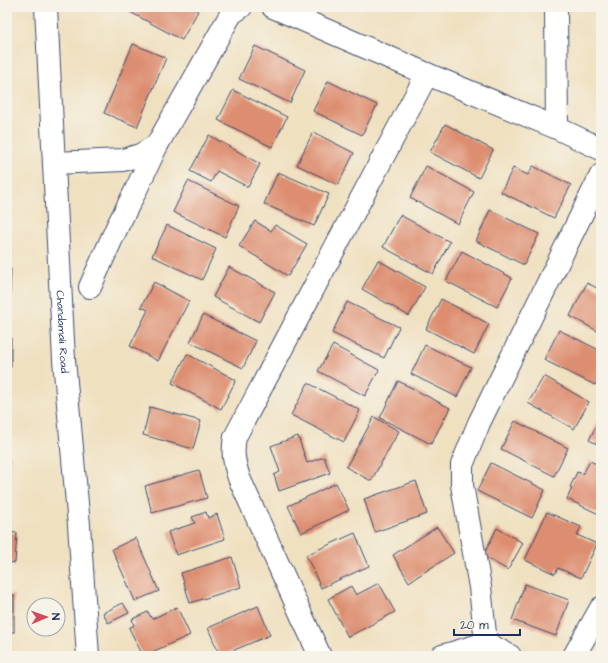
<svg xmlns="http://www.w3.org/2000/svg" width="608" height="663" viewBox="0 0 608 663" font-family="'Architects Daughter',sans-serif">
<style>
.building{fill:#dd8e71}
.lines{fill:none;stroke-linecap:round;stroke-linejoin:round}
.minor-casing{stroke:#3b4a6d;stroke-width:24}
.minor{stroke:#fff;stroke-width:22}
.labels{text-anchor:middle;dominant-baseline:central;stroke-width:3;stroke-linejoin:round;paint-order:stroke}
.street-label{font-size:11px;fill:#1b2f5e;stroke:#f7f3e8}
</style>
<rect width="100%" height="100%" fill="#f7f3e8"/>
<filter id="ink" filterUnits="userSpaceOnUse"><feTurbulence type="fractalNoise" baseFrequency=".025" numOctaves="2"/><feDisplacementMap in="SourceGraphic" scale="8" xChannelSelector="R" yChannelSelector="G"/><feConvolveMatrix kernelMatrix="1 2 1 2 8 2 1 2 1" color-interpolation-filters="sRGB"/></filter>
<filter id="wash" filterUnits="userSpaceOnUse"><feTurbulence type="fractalNoise" baseFrequency=".012" numOctaves="4" result="noise"/><feDisplacementMap in="SourceGraphic" scale="16" xChannelSelector="R" yChannelSelector="G"/><feGaussianBlur stdDeviation="0.9" result="paint"/><feColorMatrix in="noise" values="0 0 0 0 0 0 0 0 0 0 0 0 0 0 0 0 0 1.4 0 .05"/><feComposite in="paint" operator="in"/></filter>
<g filter="url(#wash)">
<rect width="100%" height="100%" fill="#efe0c0"/>
<g id="blocks">
<g class="building">
<polygon points="133,7 191,7 198,11 182,40 130,12"/>
<polygon points="133,44 166,58 137,127 104,113"/>
<polygon points="255,46 305,70 290,103 239,79"/>
<polygon points="328,81 377,105 362,135 313,111"/>
<polygon points="233,90 287,117 272,147 218,120"/>
<polygon points="445,124 493,150 479,178 430,152"/>
<polygon points="313,132 354,153 338,185 297,165"/>
<polygon points="209,135 260,164 248,187 217,171 211,182 190,171"/>
<polygon points="426,166 474,192 458,224 410,198"/>
<polygon points="533,166 571,185 554,218 501,192 513,168 528,175"/>
<polygon points="278,172 329,194 314,226 264,204"/>
<polygon points="188,181 239,206 225,237 173,212"/>
<polygon points="490,210 539,234 524,265 476,241"/>
<polygon points="400,215 450,242 433,274 383,247"/>
<polygon points="255,221 271,231 275,225 307,244 288,276 239,246"/>
<polygon points="167,225 216,249 202,280 152,256"/>
<polygon points="462,251 512,278 497,307 446,281"/>
<polygon points="378,260 425,287 409,316 362,289"/>
<polygon points="229,267 275,292 259,322 213,297"/>
<polygon points="7,269 11,269 10,295 7,295"/>
<polygon points="154,282 189,301 158,361 130,346 148,310 141,307"/>
<polygon points="587,283 601,290 601,333 570,316"/>
<polygon points="441,299 489,324 474,354 426,329"/>
<polygon points="347,302 399,327 384,358 332,333"/>
<polygon points="203,315 256,341 243,368 190,342"/>
<polygon points="559,330 601,351 601,373 595,385 544,360"/>
<polygon points="7,337 11,337 11,367 7,366"/>
<polygon points="333,345 379,370 365,396 318,371"/>
<polygon points="425,345 471,367 457,397 411,374"/>
<polygon points="187,354 236,380 221,409 172,383"/>
<polygon points="544,376 589,402 574,429 528,403"/>
<polygon points="398,381 450,408 431,444 380,418"/>
<polygon points="308,383 360,410 344,442 291,415"/>
<polygon points="150,407 201,421 193,449 143,435"/>
<polygon points="374,417 399,431 371,481 346,467"/>
<polygon points="515,421 568,448 554,476 501,449"/>
<polygon points="598,422 601,424 601,446 589,440"/>
<polygon points="298,436 307,463 324,457 330,473 279,491 274,475 280,472 271,446"/>
<polygon points="7,461 9,461 10,499 7,499"/>
<polygon points="590,461 601,466 601,515 567,499 572,488 570,487 577,472 583,474"/>
<polygon points="491,463 545,490 532,518 477,491"/>
<polygon points="199,470 207,498 152,513 145,486"/>
<polygon points="416,481 427,514 375,532 364,499"/>
<polygon points="336,483 349,510 301,533 288,506"/>
<polygon points="206,512 208,518 217,514 225,539 176,555 168,532 195,523 192,517"/>
<polygon points="547,512 581,527 577,535 597,544 581,578 558,568 555,574 525,560"/>
<polygon points="437,527 454,553 409,582 393,555"/>
<polygon points="497,528 523,543 508,570 483,556"/>
<polygon points="7,532 17,533 15,563 7,562"/>
<polygon points="355,533 369,566 321,588 306,555"/>
<polygon points="136,538 159,591 135,601 112,549"/>
<polygon points="232,557 241,587 190,603 181,573"/>
<polygon points="379,583 395,612 348,637 328,599 351,586 356,595"/>
<polygon points="525,584 569,600 556,636 512,620"/>
<rect x="7" y="595" width="7" height="37"/>
<polygon points="123,603 129,613 108,623 103,613"/>
<polygon points="258,606 270,635 220,656 208,628"/>
<polygon points="177,607 190,635 143,656 129,628 134,625 132,619 148,612 152,619"/>
</g>
</g>
</g>
<g filter="url(#ink)">
<use href="#blocks" fill-opacity="0" stroke="#3b4a6d" stroke-width="1"/>
<g class="lines">
<defs>
<g id="minor">
<path id="s1" d="M46 7 64 360 79 525 88 656"/>
<polyline points="273,7 427,74 557,128 601,149"/>
<polyline points="556,7 557,128"/>
<polyline points="54,163 123,160 140,155 157,145 231,14 241,7"/>
<polyline points="90,287 118,225 134,194 157,145"/>
<path d="M320 656 239 478C234 462 232 453 235 437L427 74"/>
<polyline points="442,656 486,643"/>
<polyline points="510,656 486,643 480,587 462,485 462,465 479,423 601,175"/>
<polyline points="574,656 601,608"/>
</g>
</defs>
<use href="#minor" class="minor-casing"/>
<use href="#minor" class="minor"/>
</g>
</g>
<g class="labels">
<g class="street-label">
<text stroke="none"><textPath href="#s1" startOffset="325">Chandamali Road</textPath></text>
</g>
</g>
<rect width="608" height="663" fill="none" stroke="#f7f3e8" stroke-width="24"/>
<g transform="translate(46 617) rotate(88)"><circle r="19" fill="#f7f3e8" stroke="#9fa5b1"/>
<path d="M0-3L7 15L0 10L-7 15Z" fill="#d1495b"/>
<text y="-6" font-size="11" font-weight="bold" text-anchor="middle" fill="#1b2f5e">N</text>
</g>
<path d="M454 629v6h66v-6" fill="none" stroke="#1b2f5e" stroke-width="2"/>
<text x="460" y="629" font-size="12" fill="#1b2f5e" stroke="#f7f3e8" stroke-width="3" paint-order="stroke">20 m</text>
</svg>
